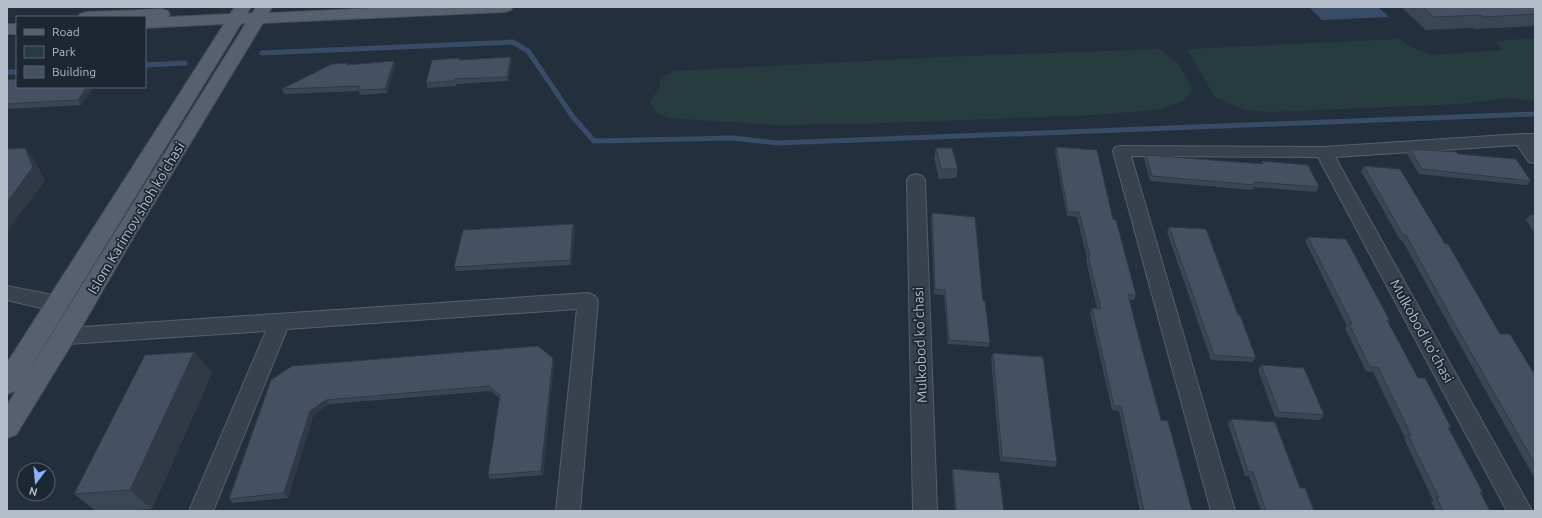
<svg xmlns="http://www.w3.org/2000/svg" width="1542" height="518" viewBox="0 0 1542 518" font-family="Ubuntu,sans-serif">
<style>
.green{fill:#263c3f}
.water{fill:#394c67}
.lines{fill:none;stroke-linecap:round;stroke-linejoin:round}
.stream{stroke:#394c67;stroke-width:5}
.minor-casing{stroke:#565f6c;stroke-width:2}
.major-casing{stroke:#414a57;stroke-width:2}
.minor{fill:#38414e;fill-rule:evenodd}
.major{fill:#56606e;fill-rule:evenodd}
.wall{fill:#3b4654}
.shaded-wall{fill:#303945}
.building{fill:#455162;stroke:#303945}
.labels{text-anchor:middle;dominant-baseline:central;stroke-width:3.5;stroke-linejoin:round;paint-order:stroke}
.street-label{font-size:14px;fill:#b4bcc9;stroke:#1d2633}
</style>
<rect width="100%" height="100%" fill="#242f3e"/>
<g class="green">
<polygon points="1535,38 1535,101 1507,98 1459,104 1272,112 1244,110 1215,97 1187,49 1400,39 1411,47 1430,55 1502,50 1495,41"/>
<polygon points="1159,49 1178,63 1193,89 1184,101 1157,110 1094,115 859,124 776,125 668,118 657,112 649,102 659,89 660,78 675,71 941,57"/>
</g>
<polygon class="water" points="1309,7 1378,7 1389,17 1322,20"/>
<g class="lines">
<g class="stream">
<polyline points="262,53 513,42 528,51 573,117 594,141 733,138 778,143 1535,114"/>
<polyline points="145,65 185,63"/>
<polyline points="7,72 17,72"/>
</g>
<defs>
<g id="minor">
<polygon points="1521,134 1535,134 1535,144 1534,144 1535,146 1535,163 1529,162 1517,145 1335,157 1532,511 1507,511 1318,157 1131,156 1235,511 1211,511 1113,151 1115,147 1121,146 1324,147"/>
<polygon points="916,174 922,176 925,180 937,511 913,511 907,180 910,176"/>
<polygon points="7,286 58,296 65,299 68,304 65,309 58,312 7,300"/>
<polygon points="588,293 595,296 598,301 580,511 556,511 577,309 287,329 213,511 189,511 266,331 52,345 45,343 42,337 45,331 52,329"/>
</g>
<g id="major">
<path d="M235 7H251L247 14 252 13 256 7H272L269 13 397 7H513L511 10 505 12 263 23 136 233 73 342 16 435 7 438V405L16 391 7 394V363L224 24 145 28V17H78L80 14 86 12 162 9 168 11 170 14 168 17 230 14ZM246 23 18 388 241 24Z"/>
<rect x="7" y="24" width="10" height="10"/>
</g>
</defs>
<use href="#minor" class="minor-casing"/>
<use href="#major" class="major-casing"/>
<use href="#minor" class="minor"/>
<use href="#major" class="major"/>
</g>
<g class="wall">
<polygon points="1401,7 1535,7 1535,26 1475,29 1473,28 1426,30"/>
<polygon points="460,60 512,62 508,81 456,84 456,86 428,88 426,83"/>
<polygon points="394,61 395,66 387,93 360,95 359,91 284,94 282,89 348,63 348,65"/>
<polygon points="7,80 94,87 81,105 7,109"/>
<polygon points="1056,147 1113,219 1136,295 1134,300 1129,300 1161,420 1192,511 1140,511 1119,411 1112,410 1090,313 1092,308 1097,308 1086,260 1087,258 1077,217 1067,216 1055,152"/>
<polygon points="936,148 958,169 956,178 939,179 934,158"/>
<polygon points="1410,149 1458,154 1531,181 1527,185 1419,174 1407,154"/>
<polygon points="1146,155 1261,164 1262,161 1319,187 1316,192 1254,187 1253,190 1150,181 1144,159"/>
<polygon points="1364,166 1445,244 1500,334 1535,375 1535,479 1450,327 1402,240 1400,240 1361,171"/>
<polygon points="932,213 983,301 990,343 988,347 948,344 944,295 934,294 931,218"/>
<polygon points="1530,215 1535,215 1535,234 1526,220"/>
<polygon points="573,224 575,229 571,265 456,271 454,267"/>
<polygon points="1169,227 1238,315 1256,358 1252,362 1211,360 1167,232"/>
<polygon points="1308,237 1390,321 1388,323 1418,378 1451,427 1449,429 1483,493 1481,494 1490,511 1436,511 1431,502 1433,500 1404,439 1405,438 1373,372 1366,371 1345,328 1347,326 1305,241"/>
<polygon points="194,352 212,373 152,509 122,511 96,511 74,494"/>
<polygon points="993,353 1057,462 1055,467 1000,461 991,358"/>
<polygon points="554,362 543,475 490,479 488,475 499,398 491,391 329,404 313,416 288,498 233,503 229,499 271,380"/>
<polygon points="1261,365 1324,415 1320,420 1275,417 1258,370"/>
<polygon points="1231,419 1300,488 1314,511 1261,511 1249,476 1245,476 1228,424"/>
<polygon points="953,469 1004,511 955,511 952,473"/>
</g>
<g class="shaded-wall">
<polygon points="511,57 512,62 508,81 507,77"/>
<polygon points="394,61 395,66 387,93 385,89"/>
<polygon points="87,87 94,87 81,105 78,100"/>
<polygon points="25,148 36,162 45,181 7,231 7,202"/>
<polygon points="573,224 575,229 571,265 570,260"/>
<polygon points="194,352 212,373 152,509 130,490"/>
<polygon points="553,358 554,362 543,475 541,471"/>
<polygon points="326,400 329,404 313,416 288,498 284,493 310,411"/>
</g>
<g class="building">
<polygon points="1423,7 1535,7 1535,14 1484,17 1482,15 1434,17"/>
<polygon points="511,57 507,77 455,79 454,81 426,83 432,60 459,58 459,60"/>
<polygon points="394,61 385,89 358,90 360,86 282,89 332,64 348,63 347,65"/>
<polygon points="17,79 17,87 87,87 78,100 7,104 7,80"/>
<polygon points="1056,147 1097,150 1113,219 1116,220 1136,295 1128,295 1143,353 1161,420 1168,421 1192,511 1144,511 1121,406 1114,406 1092,308 1101,309 1088,256 1090,256 1079,212 1068,212"/>
<polygon points="25,148 33,167 7,202 7,149"/>
<polygon points="936,148 952,148 958,169 941,169"/>
<polygon points="1410,149 1457,152 1458,154 1516,159 1531,181 1422,169"/>
<polygon points="1146,155 1263,164 1262,161 1308,165 1319,187 1254,182 1255,185 1152,176"/>
<polygon points="1364,166 1400,169 1445,244 1448,244 1500,334 1510,334 1535,375 1535,464 1454,323 1406,235 1403,235"/>
<polygon points="932,213 975,217 983,301 985,301 990,343 949,340 945,290 935,289"/>
<polygon points="1530,215 1535,215 1535,222"/>
<polygon points="573,224 570,260 454,267 463,230"/>
<polygon points="1169,227 1206,229 1238,315 1240,315 1256,358 1214,355"/>
<polygon points="1308,237 1346,239 1390,321 1387,320 1418,378 1425,378 1451,427 1448,427 1483,493 1480,492 1490,511 1443,511 1436,497 1439,498 1408,435 1411,435 1378,367 1370,367 1349,324 1352,324"/>
<polygon points="538,346 553,358 541,471 488,475 500,395 489,386 326,400 310,411 284,493 229,499 271,380 292,366"/>
<polygon points="194,352 130,490 74,494 145,355"/>
<polygon points="993,353 1043,357 1057,462 1002,457"/>
<polygon points="1261,365 1304,368 1324,415 1279,412"/>
<polygon points="1231,419 1275,422 1300,488 1305,488 1314,511 1266,511 1253,472 1248,471"/>
<polygon points="953,469 999,473 1004,511 956,511"/>
</g>
<g class="labels">
<g class="street-label">
<text transform="translate(136 218) rotate(-59)">Islom Karimov shoh ko'chasi</text>
<text transform="translate(1422 331) rotate(61)">Mulkobod ko'chasi</text>
<text transform="translate(920 345) rotate(-92)">Mulkobod ko'chasi</text>
</g>
</g>
<rect width="1542" height="518" fill="none" stroke="#b4bcc9" stroke-width="16"/>
<rect x="16" y="16" width="130" height="72" fill="#1d2633" stroke="#59626f"/>
<rect x="24" y="29" width="20" height="6" fill="#56606e" stroke="#59626f"/>
<text x="52" y="36" font-size="12" fill="#b4bcc9">Road</text>
<rect x="24" y="46" width="20" height="12" fill="#263c3f" stroke="#59626f"/>
<text x="52" y="56" font-size="12" fill="#b4bcc9">Park</text>
<rect x="24" y="66" width="20" height="12" fill="#455162" stroke="#59626f"/>
<text x="52" y="76" font-size="12" fill="#b4bcc9">Building</text>
<g transform="translate(36 482) rotate(196)"><circle r="19" fill="#1d2633" stroke="#59626f"/>
<path d="M0-3L7 15L0 10L-7 15Z" fill="#8ab4f8"/>
<text y="-6" font-size="11" font-weight="bold" text-anchor="middle" fill="#b4bcc9">N</text>
</g>
</svg>
